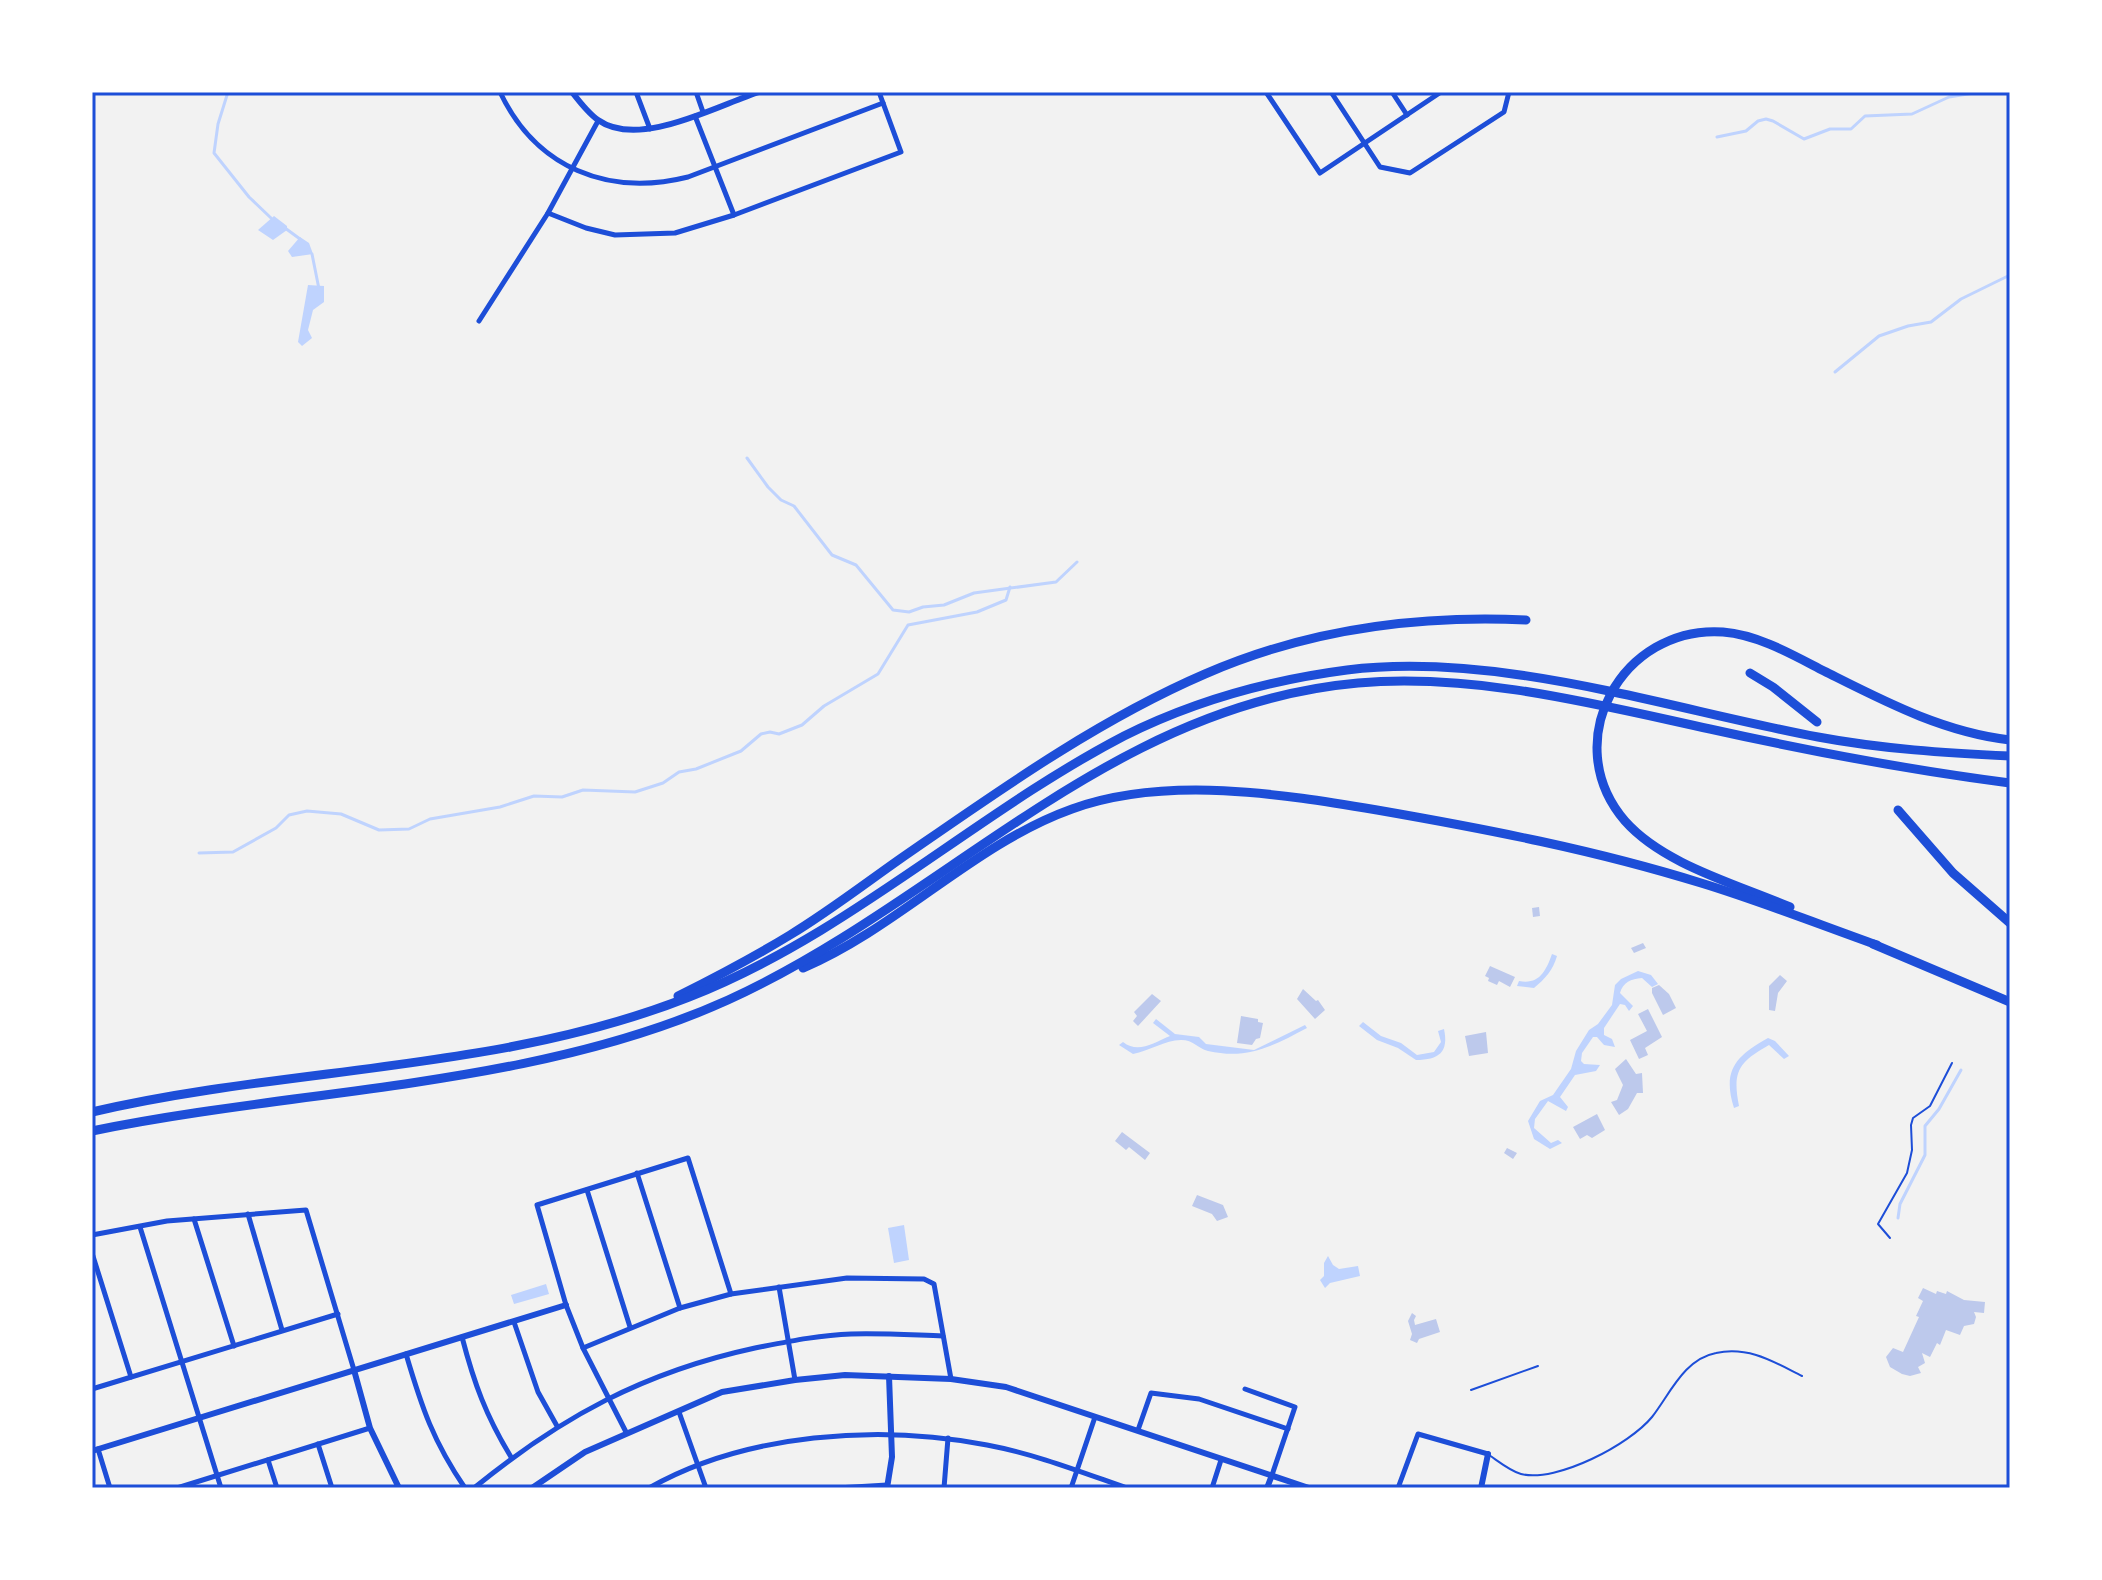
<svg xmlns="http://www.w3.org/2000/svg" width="2102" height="1580" viewBox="0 0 2102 1580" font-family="'Sofia Sans Condensed',sans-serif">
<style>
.water{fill:#bfd3fe}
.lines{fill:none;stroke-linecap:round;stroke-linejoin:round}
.stream{stroke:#bfd3fe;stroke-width:3}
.building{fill:#bdc9ec}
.path{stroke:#1d4ed8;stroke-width:2}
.service{stroke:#1d4ed8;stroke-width:2}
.minor{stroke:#1d4ed8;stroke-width:5}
.tertiary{stroke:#1d4ed8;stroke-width:6}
.motorway{stroke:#1d4ed8;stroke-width:9}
.neatline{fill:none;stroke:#1d4ed8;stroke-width:3}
</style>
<rect width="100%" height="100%" fill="#f2f2f2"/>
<g class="water">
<polygon points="274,216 287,226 287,230 273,240 258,230"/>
<polygon points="300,237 309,243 313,254 292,257 288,251"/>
<polygon points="308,285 324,286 324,302 313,310 308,330 312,338 302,346 298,342"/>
<path d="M1552 954 1557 956C1553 970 1545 979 1534 988L1517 986 1519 981C1539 985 1546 971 1552 954Z"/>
<path d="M1638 971 1651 975 1658 984 1652 987 1642 978C1631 979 1623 982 1620 993L1633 1006 1629 1011 1625 1005 1620 1004 1604 1028V1035L1612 1039 1615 1047 1604 1045 1597 1037H1593L1582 1053 1581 1061 1584 1064 1600 1065 1596 1071 1575 1075 1560 1097 1568 1107 1566 1111 1548 1101 1535 1119 1534 1128 1551 1143 1558 1140 1562 1143 1550 1149 1534 1139 1528 1121 1540 1101 1553 1095 1571 1069 1576 1051 1589 1030 1598 1024 1612 1005 1615 985 1621 979Z"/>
<path d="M1156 1019 1175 1034 1199 1037 1206 1044 1254 1050 1305 1025 1307 1028C1273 1046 1248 1060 1208 1051 1197 1048 1194 1040 1181 1040 1165 1040 1149 1051 1133 1054L1119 1045 1123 1042C1138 1054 1153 1043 1170 1036L1153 1023Z"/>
<path d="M1363 1022 1381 1036 1401 1043 1417 1055 1434 1052 1441 1042 1438 1031 1444 1029C1449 1052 1439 1060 1416 1060L1398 1048 1377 1040 1359 1026Z"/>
<path d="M1768 1038 1775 1041 1789 1056 1784 1059 1769 1045C1739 1062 1732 1071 1739 1106L1734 1108C1722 1070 1736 1056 1768 1038Z"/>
<polygon points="904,1225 909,1260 894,1263 888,1228"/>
<polygon points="1328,1256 1333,1265 1339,1269 1358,1266 1360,1276 1330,1283 1325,1288 1320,1280 1324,1276 1324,1263"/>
<polygon points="546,1284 549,1294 514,1304 511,1295"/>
</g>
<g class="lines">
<g class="stream">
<polyline points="228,92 218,124 214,153 249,197 271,218"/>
<polyline points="1717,137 1746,131 1758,121 1766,119 1773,121 1804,139 1830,129 1851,129 1865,116 1912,114 1949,97 1980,92"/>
<polyline points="285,228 300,239"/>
<polyline points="312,254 319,289"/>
<polyline points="1835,372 1879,336 1908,326 1931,322 1961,299 2010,275"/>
<polyline points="747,458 768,487 781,500 794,506 832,555 856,565 893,610 909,612 923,607 944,605 974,593 1056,582 1077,562"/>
<polyline points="199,853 233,852 276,828 289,815 307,811 341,814 379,830 409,829 430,819 500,807 534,796 562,797 583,790 635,792 663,783 679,772 696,769 741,751 761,734 770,732 779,734 802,725 824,706 878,674 908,625 977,612 1006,600 1010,587"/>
<polyline points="1898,1218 1900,1204 1925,1155 1925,1126 1939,1109 1961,1070"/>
</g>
</g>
<g class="building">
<polygon points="1539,907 1540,916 1533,917 1532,908"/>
<polygon points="1643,943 1646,948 1634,953 1631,948"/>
<polygon points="1490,966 1515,977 1510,987 1499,981 1497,985 1488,981 1489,978 1485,976"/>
<polygon points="1780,975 1787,981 1778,993 1775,1011 1769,1010 1769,986"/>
<polygon points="1659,985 1669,994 1676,1008 1663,1015 1652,993 1652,988"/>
<polygon points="1303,989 1316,1001 1318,1000 1325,1010 1315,1019 1297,999"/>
<polygon points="1152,994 1161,1001 1138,1026 1133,1021 1137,1016 1134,1012"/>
<polygon points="1648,1009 1662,1037 1645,1048 1648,1055 1639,1059 1630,1040 1647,1031 1638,1014"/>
<polygon points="1241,1016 1258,1019 1258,1022 1263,1023 1260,1038 1256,1039 1252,1045 1237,1043"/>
<polygon points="1486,1032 1488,1053 1469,1056 1465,1036"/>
<polygon points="1626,1059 1636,1074 1642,1073 1643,1093 1637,1093 1628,1109 1619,1115 1611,1102 1617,1100 1623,1085 1615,1069"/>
<polygon points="1597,1114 1605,1130 1592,1138 1587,1135 1580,1139 1573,1127"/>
<polygon points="1122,1132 1150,1153 1145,1160 1129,1147 1126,1150 1115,1141"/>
<polygon points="1507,1148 1517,1153 1513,1159 1504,1153"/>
<polygon points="1197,1195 1223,1205 1228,1217 1217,1221 1212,1214 1192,1206"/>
<polygon points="1923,1288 1936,1294 1937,1291 1946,1294 1947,1291 1964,1300 1985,1302 1984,1313 1974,1312 1976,1317 1974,1324 1964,1326 1960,1335 1946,1330 1940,1345 1937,1343 1930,1357 1922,1353 1925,1363 1918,1367 1921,1373 1910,1376 1902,1374 1890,1367 1886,1357 1893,1348 1903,1352 1919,1317 1916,1316 1923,1301 1918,1298"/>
<polygon points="1412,1313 1416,1316 1414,1320 1415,1325 1436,1319 1440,1332 1419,1339 1417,1343 1410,1340 1412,1334 1408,1321"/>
</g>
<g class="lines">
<g class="path">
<polyline points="1890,1238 1878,1224 1907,1173 1912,1150 1911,1125 1913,1118 1930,1106 1952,1063"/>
<polyline points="1471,1390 1538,1366"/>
</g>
<path class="service" d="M1489 1455C1498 1461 1510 1471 1521 1474 1557 1483 1630 1444 1652 1417 1670 1394 1684 1359 1716 1353 1749 1346 1774 1362 1802 1376"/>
<g class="minor">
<path d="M500 92C536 168 608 197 688 177L883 103"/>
<polyline points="636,92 650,129"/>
<polyline points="696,92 703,112"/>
<polyline points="1266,92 1320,173 1441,92"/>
<polyline points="1331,92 1380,167 1410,173 1504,112 1509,92"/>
<polyline points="1392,92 1407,115"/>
<polyline points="695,116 734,215"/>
<polyline points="548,213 586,228 615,235 675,233 734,215 901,152 879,92"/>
<polyline points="479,321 548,213 598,121"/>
<polyline points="637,1173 680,1308"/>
<polyline points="587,1190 630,1327"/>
<polyline points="248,1214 282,1330"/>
<polyline points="194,1219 234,1346"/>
<polyline points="140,1227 221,1488"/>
<polyline points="92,1235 167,1221 306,1210 354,1370"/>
<polyline points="92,1253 131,1377"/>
<polyline points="779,1287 795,1380"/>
<polyline points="514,1322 538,1392 557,1426"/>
<path d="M462 1337C474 1383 486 1416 511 1457"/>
<polyline points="583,1348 680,1308 731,1294 847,1278 924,1279 934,1284 951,1379"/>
<path d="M406 1354C422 1408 433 1441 465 1488"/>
<polyline points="92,1389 338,1314"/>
<polyline points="1245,1389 1295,1407 1272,1475"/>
<polyline points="679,1412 706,1488"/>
<polyline points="1138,1430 1151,1393 1199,1399 1288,1429"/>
<polyline points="626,1432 583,1348 566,1305 537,1205 688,1158 731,1294"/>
<polyline points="318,1444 332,1488"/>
<polyline points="98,1449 110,1488"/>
<polyline points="268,1460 277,1488"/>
<polyline points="177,1488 370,1428"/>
<path d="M474 1488C561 1417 644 1372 755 1348 786 1342 819 1335 851 1334 882 1333 912 1335 943 1336"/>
<path d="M649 1488C746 1433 879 1424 987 1445 1035 1454 1081 1472 1127 1488"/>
<polyline points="837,1488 887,1485"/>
<polyline points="944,1488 948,1438"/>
<polyline points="1071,1488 1095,1417"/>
<polyline points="1212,1488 1221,1460"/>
<polyline points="1398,1488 1418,1434 1488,1454"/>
</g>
<g class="tertiary">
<path d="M572 92C579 101 588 113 598 120 639 149 716 106 759 92"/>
<polyline points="354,1370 370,1428 399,1488"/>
<polyline points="92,1451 566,1305"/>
<polyline points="532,1488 585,1452 722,1392 795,1380 845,1375 951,1379 1006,1387 1309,1488"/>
<polyline points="887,1488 892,1457 889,1376"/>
<polyline points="1267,1488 1272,1475"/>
<polyline points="1481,1488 1488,1454"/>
</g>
<g class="motorway">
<polyline points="1750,673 1773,687 1817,722"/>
<polyline points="1898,810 1953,873 2010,923"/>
<path d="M1790 907C1737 884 1664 865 1625 821 1557 742 1622 625 1723 632 1759 635 1793 655 1824 671 1884 701 1942 732 2010 740"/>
<polyline points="1873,944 2010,1002"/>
<path d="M803 968C899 927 974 844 1072 809 1166 775 1281 794 1377 810 1486 829 1595 850 1701 883 1760 901 1818 924 1877 945"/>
<path d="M678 996C716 977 754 957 790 935 828 912 863 885 900 859 997 792 1096 721 1205 674 1306 630 1417 615 1526 620"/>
<path d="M92 1112C289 1066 500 1072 689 997 848 935 974 814 1124 736 1194 701 1270 680 1347 670 1499 651 1669 709 1818 737 1882 749 1946 753 2010 756"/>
<path d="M92 1131C300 1088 534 1088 728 1000 945 901 1108 705 1358 683 1476 673 1595 704 1710 729 1809 751 1909 770 2010 783"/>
</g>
</g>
<rect width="2102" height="1580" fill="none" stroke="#ffffff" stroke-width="188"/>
<rect x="94" y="94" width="1914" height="1392" class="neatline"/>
</svg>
